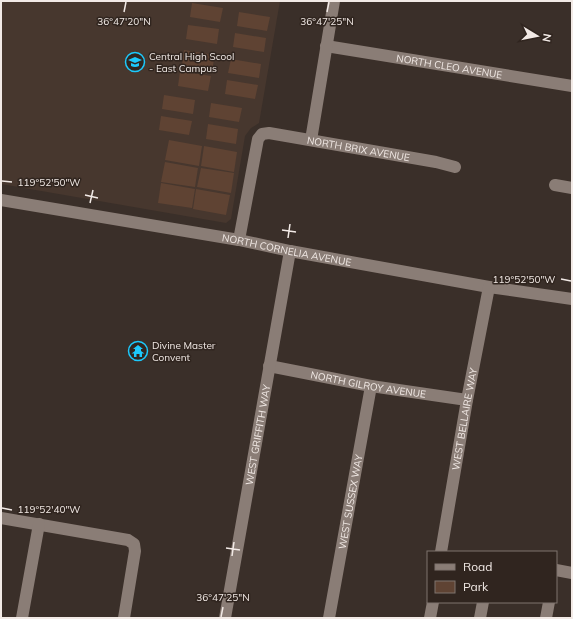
<svg xmlns="http://www.w3.org/2000/svg" width="573" height="619" viewBox="0 0 573 619" font-family="Mulish,sans-serif">
<style>
.built{fill:#47372e}
.green{fill:#5f4333}
.lines{fill:none;stroke-linecap:round;stroke-linejoin:round}
.minor{stroke:#8a7d76;stroke-width:12}
.ticks{fill:none;stroke:#f2eae6;stroke-width:1.5}
.labels{text-anchor:middle;dominant-baseline:central;stroke-width:3;stroke-linejoin:round;paint-order:stroke}
.poi-label{font-size:10px;fill:#f2eae6;stroke:#30251f;text-anchor:start}
.street-label{font-size:10px;fill:#f2eae6;stroke:#30251f}
.ticks-label{font-size:10px;text-anchor:middle;fill:#f2eae6;stroke:#30251f;stroke-width:3;stroke-linejoin:round;paint-order:stroke}
</style>
<rect width="100%" height="100%" fill="#3a2f29"/>
<polygon class="built" points="1,1 280,1 259,123 251,128 245,136 231,219 226,223 1,184"/>
<g class="green">
<polygon points="192,3 223,8 220,22 190,17"/>
<polygon points="239,12 270,17 267,31 237,26"/>
<polygon points="188,25 219,29 217,44 186,39"/>
<polygon points="235,33 266,38 264,52 233,47"/>
<polygon points="184,50 215,55 212,70 182,65"/>
<polygon points="231,59 261,64 259,78 228,73"/>
<polygon points="180,71 211,76 208,91 178,86"/>
<polygon points="227,80 258,85 255,99 225,94"/>
<polygon points="164,95 195,100 193,114 162,109"/>
<polygon points="211,103 242,108 239,122 209,117"/>
<polygon points="161,116 192,121 189,135 159,130"/>
<polygon points="208,124 238,129 236,144 206,139"/>
<polygon points="169,140 202,146 199,166 165,160"/>
<polygon points="204,146 237,152 234,172 201,166"/>
<polygon points="165,162 198,168 195,187 161,182"/>
<polygon points="201,168 234,173 231,193 197,187"/>
<polygon points="161,183 195,189 192,208 158,203"/>
<polygon points="196,189 230,195 226,215 193,209"/>
</g>
<g class="lines">
<g class="minor">
<path id="s1" d="M326 46 572 86"/>
<polyline points="311,140 334,1"/>
<polyline points="555,185 572,188"/>
<path id="s2" d="M1 200 239 240 290 251 489 287 572 299"/>
<path id="s3" d="M239 240 258 139 262 134 269 133 436 162 455 167"/>
<path id="s4" d="M269 366 371 386 467 400"/>
<polyline points="1,518 128,540 134,544 135,551 124,618"/>
<path id="s5" d="M441 552 467 400 489 287"/>
<polyline points="556,570 572,573"/>
<polyline points="22,618 39,524"/>
<path id="s6" d="M225 618 290 251"/>
<path id="s7" d="M329 618 371 386"/>
<polyline points="430,618 433,602"/>
<polyline points="480,618 483,602"/>
<polyline points="546,618 549,602"/>
</g>
</g>
<path class="ticks" d="M124 12 126 2M327 12 329 2M2 181 12 182M85 195 98 198M90 203 93 190M282 230 296 232M288 238 290 224M561 279 571 281M2 508 12 510M226 548 240 550M232 556 234 542M221 617 223 607"/>
<defs>
<symbol id="school-ring" viewBox="-11 -11 22 22"><circle r="9.5" fill="#30251f" stroke="#1cc9fc" stroke-width="1.5"/><path d="M0-5L7-2L0 1L-7-2ZM-4 1L0 2.5L4 1V4Q0 6-4 4Z" fill="#1cc9fc"/></symbol>
<symbol id="temple-ring" viewBox="-11 -11 22 22"><circle r="9.5" fill="#30251f" stroke="#1cc9fc" stroke-width="1.5"/><path d="M0-6L5-2H3V0L6.5 2.5H4V6H1.5V3h-3V6H-4V2.5H-6.5L-3 0V-2H-5Z" fill="#1cc9fc"/></symbol>
</defs>
<g fill-rule="evenodd">
<use href="#school-ring" x="124" y="51" width="22" height="22"/>
<use href="#temple-ring" x="127" y="340" width="22" height="22"/>
</g>
<g class="labels">
<g class="poi-label">
<text x="149" y="56">Central High Scool<tspan x="149" dy="12">- East Campus</tspan></text>
<text x="152" y="345">Divine Master<tspan x="152" dy="12">Convent</tspan></text>
</g>
<g class="street-label">
<text stroke="none"><textPath href="#s1" startOffset="125">NORTH CLEO AVENUE</textPath></text>
<text stroke="none"><textPath href="#s3" startOffset="207">NORTH BRIX AVENUE</textPath></text>
<text stroke="none"><textPath href="#s2" startOffset="290">NORTH CORNELIA AVENUE</textPath></text>
<text stroke="none"><textPath href="#s4" startOffset="101">NORTH GILROY AVENUE</textPath></text>
<text stroke="none"><textPath href="#s5" startOffset="135">WEST BELLAIRE WAY</textPath></text>
<text stroke="none"><textPath href="#s6" startOffset="186">WEST GRIFFITH WAY</textPath></text>
<text stroke="none"><textPath href="#s7" startOffset="118">WEST SUSSEX WAY</textPath></text>
</g>
</g>
<g class="ticks-label">
<text x="124" y="25">36°47'20"N</text>
<text x="327" y="25">36°47'25"N</text>
<text x="49" y="186">119°52'50"W</text>
<text x="524" y="283">119°52'50"W</text>
<text x="49" y="513">119°52'40"W</text>
<text x="223" y="601">36°47'25"N</text>
</g>
<rect width="573" height="619" fill="none" stroke="#f2eae6" stroke-width="4"/>
<rect x="427" y="551" width="130" height="52" fill="#30251f" stroke="#7e746f"/>
<rect x="435" y="564" width="20" height="6" fill="#8a7d76" stroke="#7e746f"/>
<text x="463" y="571" font-size="12" fill="#f2eae6">Road</text>
<rect x="435" y="581" width="20" height="12" fill="#5f4333" stroke="#7e746f"/>
<text x="463" y="591" font-size="12" fill="#f2eae6">Park</text>
<g transform="translate(537 36) rotate(100)" stroke="#30251f" stroke-width="3" paint-order="stroke">
<path d="M0-3L7 15L0 10L-7 15Z" fill="#f2eae6"/>
<text y="-6" font-size="11" font-weight="bold" text-anchor="middle" fill="#f2eae6">N</text>
</g>
</svg>
